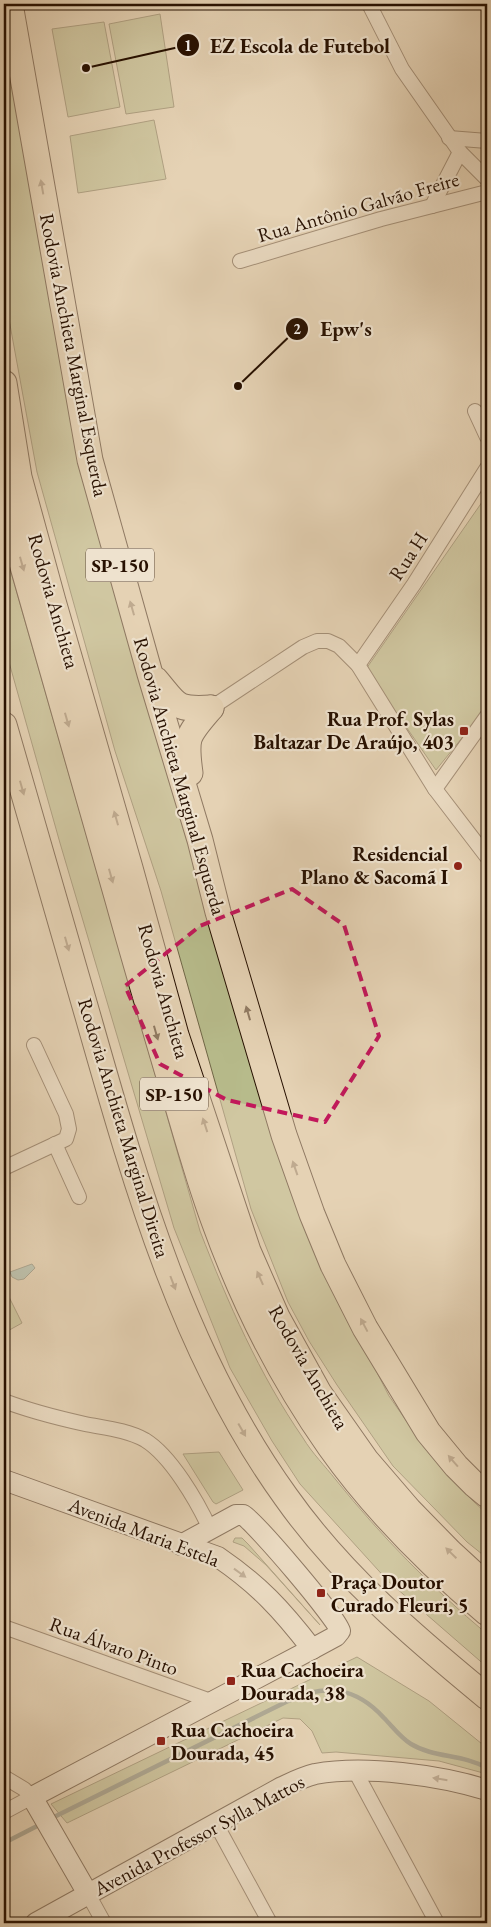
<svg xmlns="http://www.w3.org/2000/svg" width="491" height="1927" viewBox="0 0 491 1927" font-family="'EB Garamond',serif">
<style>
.green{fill:#b7bb8b;stroke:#6f6646}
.water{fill:#96b7ae;stroke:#6a7468}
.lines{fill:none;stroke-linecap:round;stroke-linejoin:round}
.stream{stroke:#6a7468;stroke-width:4.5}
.street-casing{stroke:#56402d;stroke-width:16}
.secondary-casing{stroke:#271000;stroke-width:22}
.highway-casing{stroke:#271000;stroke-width:27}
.street{stroke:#eee2ce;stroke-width:14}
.secondary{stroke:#eee2ce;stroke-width:20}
.highway{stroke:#e5d2b4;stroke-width:25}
.oneway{fill:#907b63}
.oneway2{fill:#948471}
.marked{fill:none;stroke:#c2185b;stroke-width:4;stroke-dasharray:10 6;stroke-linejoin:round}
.poi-dot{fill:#8f2418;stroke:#eee2ce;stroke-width:2}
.labels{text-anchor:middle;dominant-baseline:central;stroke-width:4.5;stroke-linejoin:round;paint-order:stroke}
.shield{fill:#eee2ce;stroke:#634f3e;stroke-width:1}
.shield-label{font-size:19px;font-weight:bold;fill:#271000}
.street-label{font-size:20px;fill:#271000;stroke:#eee2ce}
.poi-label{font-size:20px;font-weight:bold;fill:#271000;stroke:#eee2ce;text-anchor:start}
.leader{fill:none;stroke:#271000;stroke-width:2}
.callout-dot{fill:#271000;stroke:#eee2ce;stroke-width:2}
.mark-label{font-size:15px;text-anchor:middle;font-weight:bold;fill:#fff}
.callout-label{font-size:21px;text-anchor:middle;font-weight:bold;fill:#271000;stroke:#eee2ce;stroke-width:4.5;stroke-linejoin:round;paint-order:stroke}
</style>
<rect width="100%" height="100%" fill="#e5d2b4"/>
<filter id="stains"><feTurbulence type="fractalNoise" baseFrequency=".004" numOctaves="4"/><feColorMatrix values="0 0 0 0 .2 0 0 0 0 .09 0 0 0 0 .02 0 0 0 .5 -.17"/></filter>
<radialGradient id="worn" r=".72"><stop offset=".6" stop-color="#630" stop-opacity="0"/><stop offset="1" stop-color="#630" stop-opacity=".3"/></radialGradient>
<g class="green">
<polygon points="160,14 174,107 126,114 109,24"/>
<polygon points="104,22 120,107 68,117 52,29"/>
<polygon points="4,36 60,348 316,1253 389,1396 428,1452 472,1500 487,1514 487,1558 467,1542 393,1466 337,1385 309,1341 288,1302 251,1209 161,891 115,751 37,472 4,292"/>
<polygon points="154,120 166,179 78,193 70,136"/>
<polygon points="487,495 487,707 436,770 366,669"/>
<path d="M4 548 200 1231C228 1303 259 1374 303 1438 312 1453 325 1466 336 1480 381 1536 432 1588 487 1634V1667L388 1581 300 1484 272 1441 230 1368 174 1228 60 843 7 655 4 642Z"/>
<polygon points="4,1287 22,1323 4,1333"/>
<polygon points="219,1452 243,1490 216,1504 213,1502 183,1454"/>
<polygon points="235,1538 242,1538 248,1544 320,1625 266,1565 244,1546 233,1542"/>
<polygon points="357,1657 429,1701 487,1748 487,1774 439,1761 336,1752 322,1753 312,1731 300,1719 283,1718 67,1823 51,1804"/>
</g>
<polygon class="water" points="32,1264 35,1268 24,1279 18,1280 12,1277 10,1272"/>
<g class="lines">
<g class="stream">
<path d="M52 1818 288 1701C325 1683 356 1687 384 1718 392 1726 401 1738 411 1744 434 1758 463 1754 487 1768"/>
<polyline points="4,1843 43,1823"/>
</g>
<defs>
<g id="street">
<polyline points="369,4 402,69 460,152 487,179"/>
<polyline points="449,138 487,141"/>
<polyline points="432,206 460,152"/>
<polyline points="240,261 381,219 487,192"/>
<polyline points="475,411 487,437"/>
<polyline points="358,665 414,584 487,468"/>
<polyline points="211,708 303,647 317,641 328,641 339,646 358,665 435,789 487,857"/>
<polyline points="435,789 487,716"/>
<polyline points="55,1144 79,1197"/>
<polyline points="4,1168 66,1139 69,1129 66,1114 34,1045"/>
<path d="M4 1401C30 1411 58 1418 85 1424 105 1428 127 1430 145 1440 171 1456 197 1501 210 1529"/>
<polyline points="4,1627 211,1701"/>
<polyline points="355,1771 437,1923"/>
<polyline points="4,1777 24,1789 32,1797 4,1812"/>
<polyline points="216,1824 270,1923"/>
<polyline points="88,1894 104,1923"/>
</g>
<g id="secondary">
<path d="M4 1480 218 1557C259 1585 282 1610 312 1649"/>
<path d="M88 1894 32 1797 312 1649 336 1636 340 1631C338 1619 255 1522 243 1515H236L181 1545"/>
<path d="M36 1923 282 1787C293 1782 303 1777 315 1774 365 1765 439 1775 487 1790"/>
</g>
<g id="highway">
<polyline points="10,4 90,460 150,674 200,840 218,912 284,1135 312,1214 333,1265 365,1328 428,1432 456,1466 475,1485 487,1495"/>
<polyline points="4,383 19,477 53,601 130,868 176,1035 248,1251 277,1317 319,1393 366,1460 409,1510 450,1552 487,1586"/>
<path d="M4 500C41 634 80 767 118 900 134 958 151 1015 168 1073 183 1122 196 1173 214 1221 242 1299 282 1379 330 1447 374 1509 429 1564 487 1613"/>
<path d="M156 680C178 706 175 710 211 708"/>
<path d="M4 725C32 823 61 921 89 1020 136 1185 184 1356 286 1497 341 1575 414 1637 487 1697"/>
<path d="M190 773C185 736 187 736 211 708"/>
</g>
</defs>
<use href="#street" class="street-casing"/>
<use href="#secondary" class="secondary-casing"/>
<use href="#highway" class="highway-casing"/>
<use href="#street" class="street"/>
<use href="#secondary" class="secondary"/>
<use href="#highway" class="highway"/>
</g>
<defs><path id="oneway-solid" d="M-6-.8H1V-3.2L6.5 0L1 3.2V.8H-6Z" transform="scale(1.25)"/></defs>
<g class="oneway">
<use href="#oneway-solid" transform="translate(42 187) rotate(-100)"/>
<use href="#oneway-solid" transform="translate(22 564) rotate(74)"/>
<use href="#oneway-solid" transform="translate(132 608) rotate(-106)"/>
<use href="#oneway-solid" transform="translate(67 720) rotate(74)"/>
<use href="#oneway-solid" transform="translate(22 788) rotate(74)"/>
<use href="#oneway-solid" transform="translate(116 818) rotate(-106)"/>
<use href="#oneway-solid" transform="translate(111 876) rotate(74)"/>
<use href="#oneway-solid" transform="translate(67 944) rotate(74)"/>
<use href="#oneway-solid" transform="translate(248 1013) rotate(-106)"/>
<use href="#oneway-solid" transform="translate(156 1033) rotate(74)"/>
<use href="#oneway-solid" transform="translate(205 1125) rotate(-108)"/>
<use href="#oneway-solid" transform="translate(295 1168) rotate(-109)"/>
<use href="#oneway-solid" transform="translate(260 1278) rotate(-114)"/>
<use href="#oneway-solid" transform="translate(173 1283) rotate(69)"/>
<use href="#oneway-solid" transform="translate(364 1325) rotate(-118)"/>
<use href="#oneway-solid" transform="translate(242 1430) rotate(60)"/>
<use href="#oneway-solid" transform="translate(453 1461) rotate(-131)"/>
<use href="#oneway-solid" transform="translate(451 1553) rotate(-136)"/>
</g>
<g class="oneway2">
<use href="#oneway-solid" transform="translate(240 1573) rotate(36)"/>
<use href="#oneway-solid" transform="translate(440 1779) rotate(-171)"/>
</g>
<path d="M0 0H491V1927H0ZM292 889 344 925 379 1036 325 1122 227 1100 160 1064 125 986 200 926Z" fill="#e5d2b4" fill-opacity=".55" fill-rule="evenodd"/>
<path class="marked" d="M292 889 344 925 379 1036 325 1122 227 1100 160 1064 125 986 200 926Z"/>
<g class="poi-dot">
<rect x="459" y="726" width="10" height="10" rx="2.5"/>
<circle cx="458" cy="866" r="5"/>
<rect x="316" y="1588" width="10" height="10" rx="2.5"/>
<rect x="226" y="1676" width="10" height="10" rx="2.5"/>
<rect x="156" y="1736" width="10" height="10" rx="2.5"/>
</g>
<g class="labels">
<g class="shield">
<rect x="86" y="548.5" width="68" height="33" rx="4"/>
<rect x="140" y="1077.5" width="68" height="33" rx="4"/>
</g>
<g class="shield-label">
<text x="120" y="565">SP-150</text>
<text x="174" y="1094">SP-150</text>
</g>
<g class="street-label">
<text transform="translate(358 207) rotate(-16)">Rua Antônio Galvão Freire</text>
<text transform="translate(74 355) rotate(79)">Rodovia Anchieta Marginal Esquerda</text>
<text transform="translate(408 556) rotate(-57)">Rua H</text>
<text transform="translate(54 601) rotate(74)">Rodovia Anchieta</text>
<text transform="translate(180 776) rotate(74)">Rodovia Anchieta Marginal Esquerda</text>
<text transform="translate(164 991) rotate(74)">Rodovia Anchieta</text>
<text transform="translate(124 1128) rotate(73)">Rodovia Anchieta Marginal Direita</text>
<text transform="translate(309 1367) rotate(60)">Rodovia Anchieta</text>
<text transform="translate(144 1532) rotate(21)">Avenida Maria Estela</text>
<text transform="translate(114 1646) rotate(20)">Rua Álvaro Pinto</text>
<text transform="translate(199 1835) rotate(-28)">Avenida Professor Sylla Mattos</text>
</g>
<g class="poi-label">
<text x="454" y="719" text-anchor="end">Rua Prof. Sylas<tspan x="454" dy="23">Baltazar De Araújo, 403</tspan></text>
<text x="448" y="854" text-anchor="end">Residencial<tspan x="448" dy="23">Plano &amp; Sacomã I</tspan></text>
<text x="331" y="1582">Praça Doutor<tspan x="331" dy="23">Curado Fleuri, 5</tspan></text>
<text x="241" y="1670">Rua Cachoeira<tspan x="241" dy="23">Dourada, 38</tspan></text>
<text x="171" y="1730">Rua Cachoeira<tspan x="171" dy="23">Dourada, 45</tspan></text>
</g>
</g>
<path class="leader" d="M86 68L188 45M238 386L297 329"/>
<g class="callout-dot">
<circle cx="86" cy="68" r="5"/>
<circle cx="238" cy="386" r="5"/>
<circle cx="188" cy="45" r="12"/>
<circle cx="297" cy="329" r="12"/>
</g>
<g class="mark-label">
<text x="188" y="51">1</text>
<text x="297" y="334">2</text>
</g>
<g class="callout-label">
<text x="300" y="53">EZ Escola de Futebol</text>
<text x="346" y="336">Epw's</text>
</g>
<rect width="491" height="1927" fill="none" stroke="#e5d2b4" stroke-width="20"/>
<rect x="5" y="5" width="481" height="1917" fill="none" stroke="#271000" stroke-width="2.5"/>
<rect x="10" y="10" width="471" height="1907" fill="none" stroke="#271000"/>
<rect width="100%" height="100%" filter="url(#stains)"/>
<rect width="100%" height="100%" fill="url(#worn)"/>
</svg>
